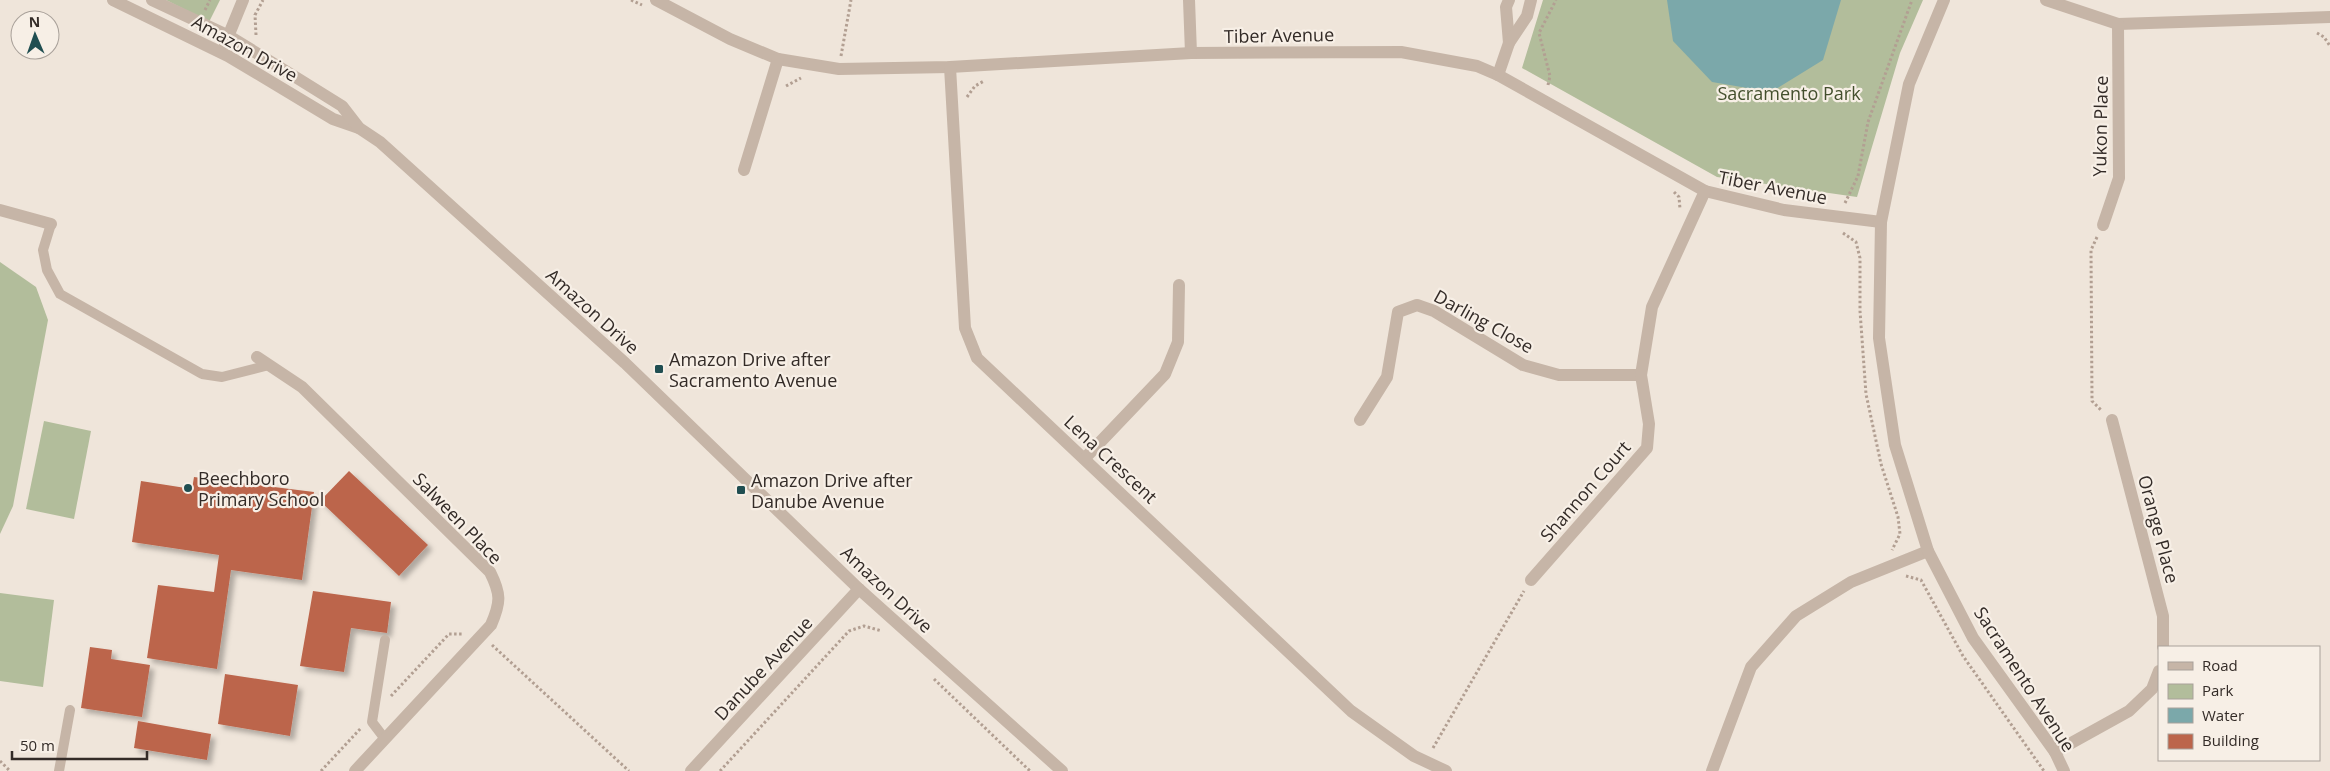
<svg xmlns="http://www.w3.org/2000/svg" width="2330" height="771" viewBox="0 0 2330 771" font-family="'Open Sans',sans-serif">
<style>
.green{fill:#b2bd9b}
.water{fill:#7ba8aa}
.building{fill:#bc654b;filter:url(#shadow)}
.lines{fill:none;stroke-linecap:round;stroke-linejoin:round}
.path{stroke:#b29f92;stroke-width:3;stroke-dasharray:2.5 2.5;stroke-linecap:butt}
.service{stroke:#c6b5a7;stroke-width:10}
.minor{stroke:#c6b5a7;stroke-width:12}
.tertiary{stroke:#c6b5a7;stroke-width:12}
.poi-dot{fill:#204e51;stroke:#f7efe6;stroke-width:2}
.labels{text-anchor:middle;dominant-baseline:central;stroke-width:4.5;stroke-linejoin:round;paint-order:stroke}
.street-label{font-size:18px;fill:#332b27;stroke:#f7efe6}
.park-label{font-size:18px;fill:#434f2d;stroke:#f7efe6}
.poi-label{font-size:18px;fill:#332b27;stroke:#f7efe6;text-anchor:start}
</style>
<defs>
<filter id="shadow"><feDropShadow dx="4.5" dy="4.5" stdDeviation="2.5" flood-color="#0004"/></filter>
</defs>
<rect width="100%" height="100%" fill="#efe5da"/>
<g class="green">
<polygon points="166,0 220,0 209,22"/>
<polygon points="1543,0 1923,0 1900,53 1857,197 1717,177 1522,68"/>
<polygon points="0,262 36,287 48,320 13,506 0,534"/>
<polygon points="44,421 91,431 74,519 26,509"/>
<polygon points="0,593 54,600 43,687 0,681"/>
</g>
<polygon class="water" points="1667,0 1841,0 1823,60 1771,92 1712,82 1673,41"/>
<g class="building">
<polygon points="349,471 428,545 399,576 320,501"/>
<polygon points="194,477 314,492 302,580 231,570 217,669 147,658 158,585 214,592 219,555 132,542 141,481 192,489"/>
<polygon points="313,591 391,602 387,633 351,628 344,672 300,666"/>
<polygon points="90,647 112,650 111,659 150,665 142,717 81,708"/>
<polygon points="225,674 298,685 290,736 218,724"/>
<polygon points="138,721 211,734 207,760 134,748"/>
</g>
<g class="lines">
<g class="path">
<polyline points="631,0 642,5"/>
<polyline points="205,10 210,0"/>
<polyline points="2317,33 2324,37 2330,46"/>
<polyline points="256,35 255,15 263,0"/>
<polyline points="841,56 851,0"/>
<polyline points="1548,85 1550,76 1539,33 1556,0"/>
<polyline points="786,86 801,78"/>
<polyline points="967,97 975,86 984,81"/>
<polyline points="1674,192 1679,197 1680,209"/>
<polyline points="1845,203 1858,176 1868,122 1912,0"/>
<polyline points="1843,233 1856,242 1860,258 1860,311 1866,394 1881,464 1898,517 1900,534 1892,550"/>
<polyline points="2097,237 2091,250 2092,401 2101,410"/>
<polyline points="1906,576 1921,580 1963,656 2044,771"/>
<polyline points="492,645 629,771"/>
<polyline points="934,679 1030,771"/>
<polyline points="391,696 449,634 463,634"/>
<polyline points="1433,748 1524,591"/>
<polyline points="0,761 10,771"/>
<polyline points="321,771 361,728"/>
<polyline points="720,771 849,631 864,626 882,631"/>
</g>
<g class="service">
<polyline points="51,224 43,250 47,270 60,294 202,374 222,377 269,365"/>
<polyline points="385,640 372,722 385,739"/>
<polyline points="59,771 70,710"/>
</g>
<g class="minor">
<polyline points="656,0 730,39 778,59 839,69 950,67 1191,53 1401,52 1477,66 1498,75 1705,191 1784,210 1881,222"/>
<polyline points="1189,0 1191,53"/>
<polyline points="2046,0 2118,24 2330,17"/>
<polyline points="1509,43 1506,7 1509,0"/>
<polyline points="950,67 965,328 977,358 1351,711 1414,756 1446,771"/>
<polyline points="1498,75 1509,43 1527,16 1531,0"/>
<polyline points="744,170 778,59"/>
<polyline points="0,210 51,224"/>
<polyline points="2103,225 2119,178 2118,24"/>
<path d="M257 357 302 387 490 572C501 594 501 602 491 625L355 771"/>
<polyline points="1360,420 1387,377 1398,312 1417,305 1434,311 1523,365 1559,375 1641,375"/>
<polyline points="2112,420 2163,616 2163,647"/>
<polyline points="1085,458 1165,374 1178,342 1179,285"/>
<polyline points="1531,580 1647,448 1649,424 1641,375 1652,307 1705,191"/>
<polyline points="2055,752 2129,711 2152,689 2159,671"/>
<polyline points="1712,771 1751,667 1796,616 1851,582 1928,551"/>
</g>
<g class="tertiary">
<polyline points="113,0 228,56 333,119 359,128"/>
<polyline points="152,0 229,36 297,78 342,106 359,128 380,142 625,363 859,589 1062,771"/>
<polyline points="1944,0 1909,84 1881,222 1879,338 1895,445 1928,551 1973,638 2055,752 2064,771"/>
<polyline points="225,44 243,0"/>
<polyline points="691,771 859,589"/>
</g>
</g>
<g class="poi-dot">
<rect x="654" y="364" width="10" height="10" rx="2.5"/>
<circle cx="188" cy="488" r="5"/>
<rect x="736" y="485" width="10" height="10" rx="2.5"/>
</g>
<g class="labels">
<g class="street-label">
<text transform="translate(1279 35) rotate(-1)">Tiber Avenue</text>
<text transform="translate(245 48) rotate(29)">Amazon Drive</text>
<text transform="translate(2100 126) rotate(-89)">Yukon Place</text>
<text transform="translate(1773 187) rotate(11)">Tiber Avenue</text>
<text transform="translate(593 311) rotate(42)">Amazon Drive</text>
<text transform="translate(1484 321) rotate(29)">Darling Close</text>
<text transform="translate(1111 459) rotate(43)">Lena Crescent</text>
<text transform="translate(1585 491) rotate(-49)">Shannon Court</text>
<text transform="translate(458 518) rotate(46)">Salween Place</text>
<text transform="translate(2159 529) rotate(75)">Orange Place</text>
<text transform="translate(887 589) rotate(43)">Amazon Drive</text>
<text transform="translate(763 668) rotate(-47)">Danube Avenue</text>
<text transform="translate(2025 679) rotate(57)">Sacramento Avenue</text>
</g>
<g class="park-label">
<text x="1789" y="93">Sacramento Park</text>
</g>
<g class="poi-label">
<text x="669" y="359">Amazon Drive after<tspan x="669" dy="21">Sacramento Avenue</tspan></text>
<text x="198" y="478">Beechboro<tspan x="198" dy="21">Primary School</tspan></text>
<text x="751" y="480">Amazon Drive after<tspan x="751" dy="21">Danube Avenue</tspan></text>
</g>
</g>
<rect x="2158" y="646" width="162" height="115" fill="#f7efe6" stroke="#a9a19a"/>
<rect x="2168" y="662" width="25" height="8" fill="#c6b5a7" stroke="#a9a19a"/>
<text x="2202" y="671" font-size="15" fill="#332b27">Road</text>
<rect x="2168" y="684" width="25" height="15" fill="#b2bd9b" stroke="#a9a19a"/>
<text x="2202" y="696" font-size="15" fill="#332b27">Park</text>
<rect x="2168" y="708" width="25" height="15" fill="#7ba8aa" stroke="#a9a19a"/>
<text x="2202" y="721" font-size="15" fill="#332b27">Water</text>
<rect x="2168" y="734" width="25" height="15" fill="#bc654b" stroke="#a9a19a"/>
<text x="2202" y="746" font-size="15" fill="#332b27">Building</text>
<g transform="translate(35 35) rotate(358)"><circle r="24" fill="#f7efe6" stroke="#a9a19a"/>
<path d="M0-4L9 19L0 12L-9 19Z" fill="#204e51"/>
<text y="-8" font-size="14" font-weight="bold" text-anchor="middle" fill="#332b27">N</text>
</g>
<path d="M12 751v8h135v-8" fill="none" stroke="#332b27" stroke-width="2.5"/>
<text x="20" y="751" font-size="15" fill="#332b27" stroke="#f7efe6" stroke-width="4" paint-order="stroke">50 m</text>
</svg>
